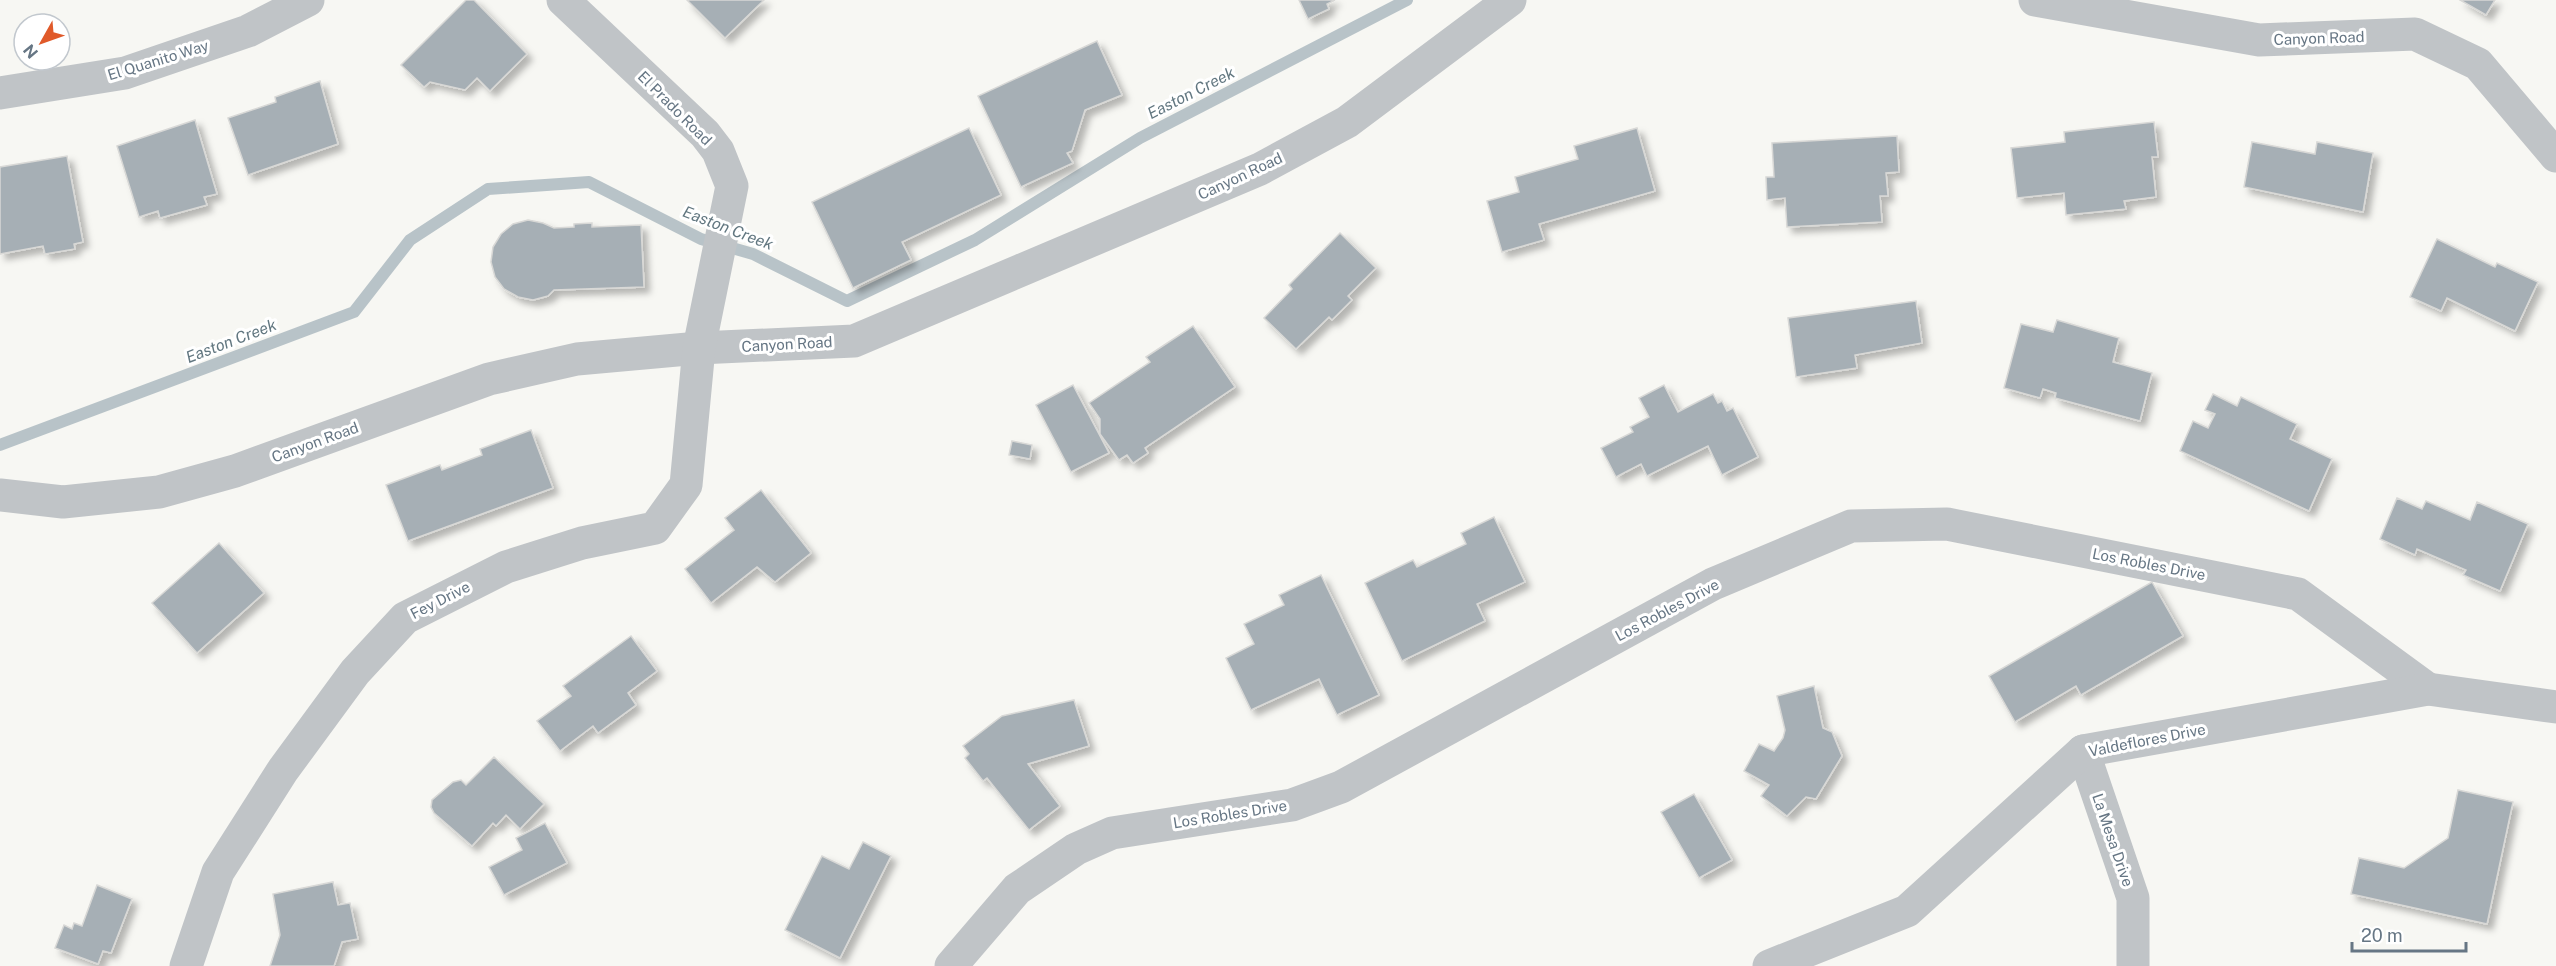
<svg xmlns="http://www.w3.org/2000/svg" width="2556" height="966" viewBox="0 0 2556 966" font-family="'Public Sans',sans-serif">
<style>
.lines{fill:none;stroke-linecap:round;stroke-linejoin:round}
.stream{stroke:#b8c3c8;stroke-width:12}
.building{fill:#a6afb5;stroke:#d8d8d6;stroke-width:1.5;filter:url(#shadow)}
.minor{stroke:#c0c4c7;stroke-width:33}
.labels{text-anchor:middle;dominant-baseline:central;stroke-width:6;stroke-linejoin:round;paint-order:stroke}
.street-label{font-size:15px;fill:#667684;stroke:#fff}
.water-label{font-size:16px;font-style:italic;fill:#627780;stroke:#fff}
</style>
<defs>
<filter id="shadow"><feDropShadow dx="5.5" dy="5.5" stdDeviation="3" flood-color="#0004"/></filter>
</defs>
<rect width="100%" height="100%" fill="#f7f7f3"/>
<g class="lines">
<polyline class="stream" points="0,445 354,312 410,240 488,189 589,182 701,239 753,254 847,301 975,240 1140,138 1407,0"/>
</g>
<g class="building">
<polygon points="466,0 474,0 527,54 490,91 477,78 465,90 430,82 424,87 401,65"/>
<polygon points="687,0 764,0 725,38"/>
<polygon points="1299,0 1335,0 1327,4 1329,9 1308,19"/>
<polygon points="2460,0 2495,0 2486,15"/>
<polygon points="1097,41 1122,95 1085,110 1072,151 1067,153 1073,163 1021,187 978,96"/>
<polygon points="320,81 338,144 248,175 228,118 276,102 275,97"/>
<polygon points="195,120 217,194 204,197 207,205 160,218 158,211 139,217 117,146"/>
<polygon points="2154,122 2158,157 2152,157 2156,197 2124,201 2126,209 2066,215 2064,193 2017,198 2011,148 2065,142 2064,132"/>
<polygon points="969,128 1001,195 902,242 911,260 853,288 812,202"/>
<polygon points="1637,128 1655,191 1539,224 1544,240 1502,252 1487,201 1519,192 1515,177 1578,159 1574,146"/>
<polygon points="1897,136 1899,172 1886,173 1888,196 1880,196 1882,222 1787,227 1785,198 1767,200 1766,177 1774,177 1772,143"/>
<polygon points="2252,142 2315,154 2317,142 2373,153 2363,212 2244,187"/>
<polygon points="67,156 83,242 74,244 75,249 45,254 43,246 0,254 0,167"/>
<polygon points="528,220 543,223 554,228 574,227 574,224 592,223 592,227 641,225 644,287 554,290 548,296 533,300 518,297 504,289 495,277 491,262 493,247 501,234 513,224"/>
<polygon points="1340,233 1376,268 1348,296 1352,300 1332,320 1329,317 1296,349 1264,318 1292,289 1289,285"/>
<polygon points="2437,239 2495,267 2497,263 2538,282 2515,331 2447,298 2441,311 2410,297"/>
<polygon points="1916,301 1922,343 1855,355 1857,368 1796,377 1788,318"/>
<polygon points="2057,320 2119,338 2113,362 2152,373 2140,421 2055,398 2056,393 2043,389 2040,398 2004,388 2021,324 2053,332"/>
<polygon points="1193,326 1235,387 1145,448 1148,453 1133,463 1127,455 1119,460 1100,434 1100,419 1089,403 1150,362 1146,357"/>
<polygon points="1073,385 1109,453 1071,472 1036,405"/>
<polygon points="1664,385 1678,412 1713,394 1718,403 1722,401 1727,411 1733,408 1758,457 1722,475 1708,446 1647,476 1641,464 1616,477 1601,448 1633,432 1630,427 1649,417 1639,398"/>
<polygon points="2213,394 2237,406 2241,397 2297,424 2290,439 2332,459 2309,511 2180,451 2193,421 2208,428 2215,414 2205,410"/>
<polygon points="531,430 553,488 408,541 386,485 440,465 442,470 482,455 480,449"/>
<polygon points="1012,441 1032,445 1030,459 1009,455"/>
<polygon points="761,490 811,553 775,582 757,567 711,603 685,569 734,530 725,518"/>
<polygon points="2397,498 2422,509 2426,501 2470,520 2477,502 2528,524 2500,591 2463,575 2466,570 2417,549 2415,555 2380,539"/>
<polygon points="1494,517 1525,582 1477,604 1485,621 1402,661 1365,583 1413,560 1417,567 1466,544 1461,533"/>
<polygon points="219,543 264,593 197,653 152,603"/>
<polygon points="1321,575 1379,695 1337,715 1319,679 1251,710 1226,658 1254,644 1244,624 1284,605 1279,595"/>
<polygon points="2152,582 2183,636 2081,695 2076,686 2015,722 1989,676"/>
<polygon points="631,636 657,671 628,693 636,705 598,733 593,726 560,751 537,721 571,696 563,686"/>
<polygon points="1814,686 1823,728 1832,732 1842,756 1816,799 1806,797 1787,816 1761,796 1769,785 1744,771 1759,744 1774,751 1783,738 1785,730 1777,696"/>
<polygon points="1074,700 1089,746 1028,764 1060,806 1029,830 987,778 983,781 965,758 969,754 963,746 1002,716"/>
<polygon points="494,757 544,804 520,829 506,815 496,826 493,823 472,846 434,813 431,807 432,800 453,782 461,780 466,785"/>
<polygon points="2458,790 2513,802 2487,924 2351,894 2359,858 2404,868 2448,838"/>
<polygon points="1694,794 1732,860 1699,878 1661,812"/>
<polygon points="545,823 567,863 504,895 489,867 522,850 516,838"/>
<polygon points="863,842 891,856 840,958 785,930 822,856 849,869"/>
<polygon points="333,882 338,905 350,903 358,939 342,942 334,966 270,966 280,935 273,894"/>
<polygon points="97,885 132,899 111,953 103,951 98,964 55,948 64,925 72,929 74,923 82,926"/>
</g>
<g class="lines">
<g class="minor">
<polyline points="2035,0 2259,40 2415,34 2478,64 2556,156"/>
<polyline points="0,93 125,73 248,31 308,0"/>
<polyline points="0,495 63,502 159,492 235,471 489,379 577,359 699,348 854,341 1260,169 1347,122 1510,0"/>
<polyline points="2083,751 2133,898 2133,966"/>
<polyline points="186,966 218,872 283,770 355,672 405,618 506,567 582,543 655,528 686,485 699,348 732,186 718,151 705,134 563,0"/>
<polyline points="951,966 1017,889 1076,849 1112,833 1292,805 1341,787 1713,584 1851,526 1947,524 2298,594 2428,689"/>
<polyline points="1769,966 1907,911 2083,751 2428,689 2556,707"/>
</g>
</g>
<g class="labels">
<g class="street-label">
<text transform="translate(2319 38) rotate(-2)">Canyon Road</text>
<text transform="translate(158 60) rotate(-17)">El Quanito Way</text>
<text transform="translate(675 108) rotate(45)">El Prado Road</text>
<text transform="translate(1240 176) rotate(-25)">Canyon Road</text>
<text transform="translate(787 344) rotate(-3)">Canyon Road</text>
<text transform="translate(315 442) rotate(-20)">Canyon Road</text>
<text transform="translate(2149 564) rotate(11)">Los Robles Drive</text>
<text transform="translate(440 600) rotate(-27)">Fey Drive</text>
<text transform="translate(1667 610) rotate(-28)">Los Robles Drive</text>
<text transform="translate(2147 740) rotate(-11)">Valdeflores Drive</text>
<text transform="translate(1230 814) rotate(-9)">Los Robles Drive</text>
<text transform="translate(2113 840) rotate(71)">La Mesa Drive</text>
</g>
<g class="water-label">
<text transform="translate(1191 93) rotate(-27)">Easton Creek</text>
<text transform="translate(728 228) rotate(21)">Easton Creek</text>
<text transform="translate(231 341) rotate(-21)">Easton Creek</text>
</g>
</g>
<g transform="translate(42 42) rotate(230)"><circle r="28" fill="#ffffff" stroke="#c2c8ce" stroke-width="1.5"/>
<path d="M0-4.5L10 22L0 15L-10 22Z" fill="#e05a2a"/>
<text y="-9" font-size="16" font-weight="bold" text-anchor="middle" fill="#667684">N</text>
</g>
<path d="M2352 942v9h114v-9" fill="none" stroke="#667684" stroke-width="3"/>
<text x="2361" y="942" font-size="18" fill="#667684" stroke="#ffffff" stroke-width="4.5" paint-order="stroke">20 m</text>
</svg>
